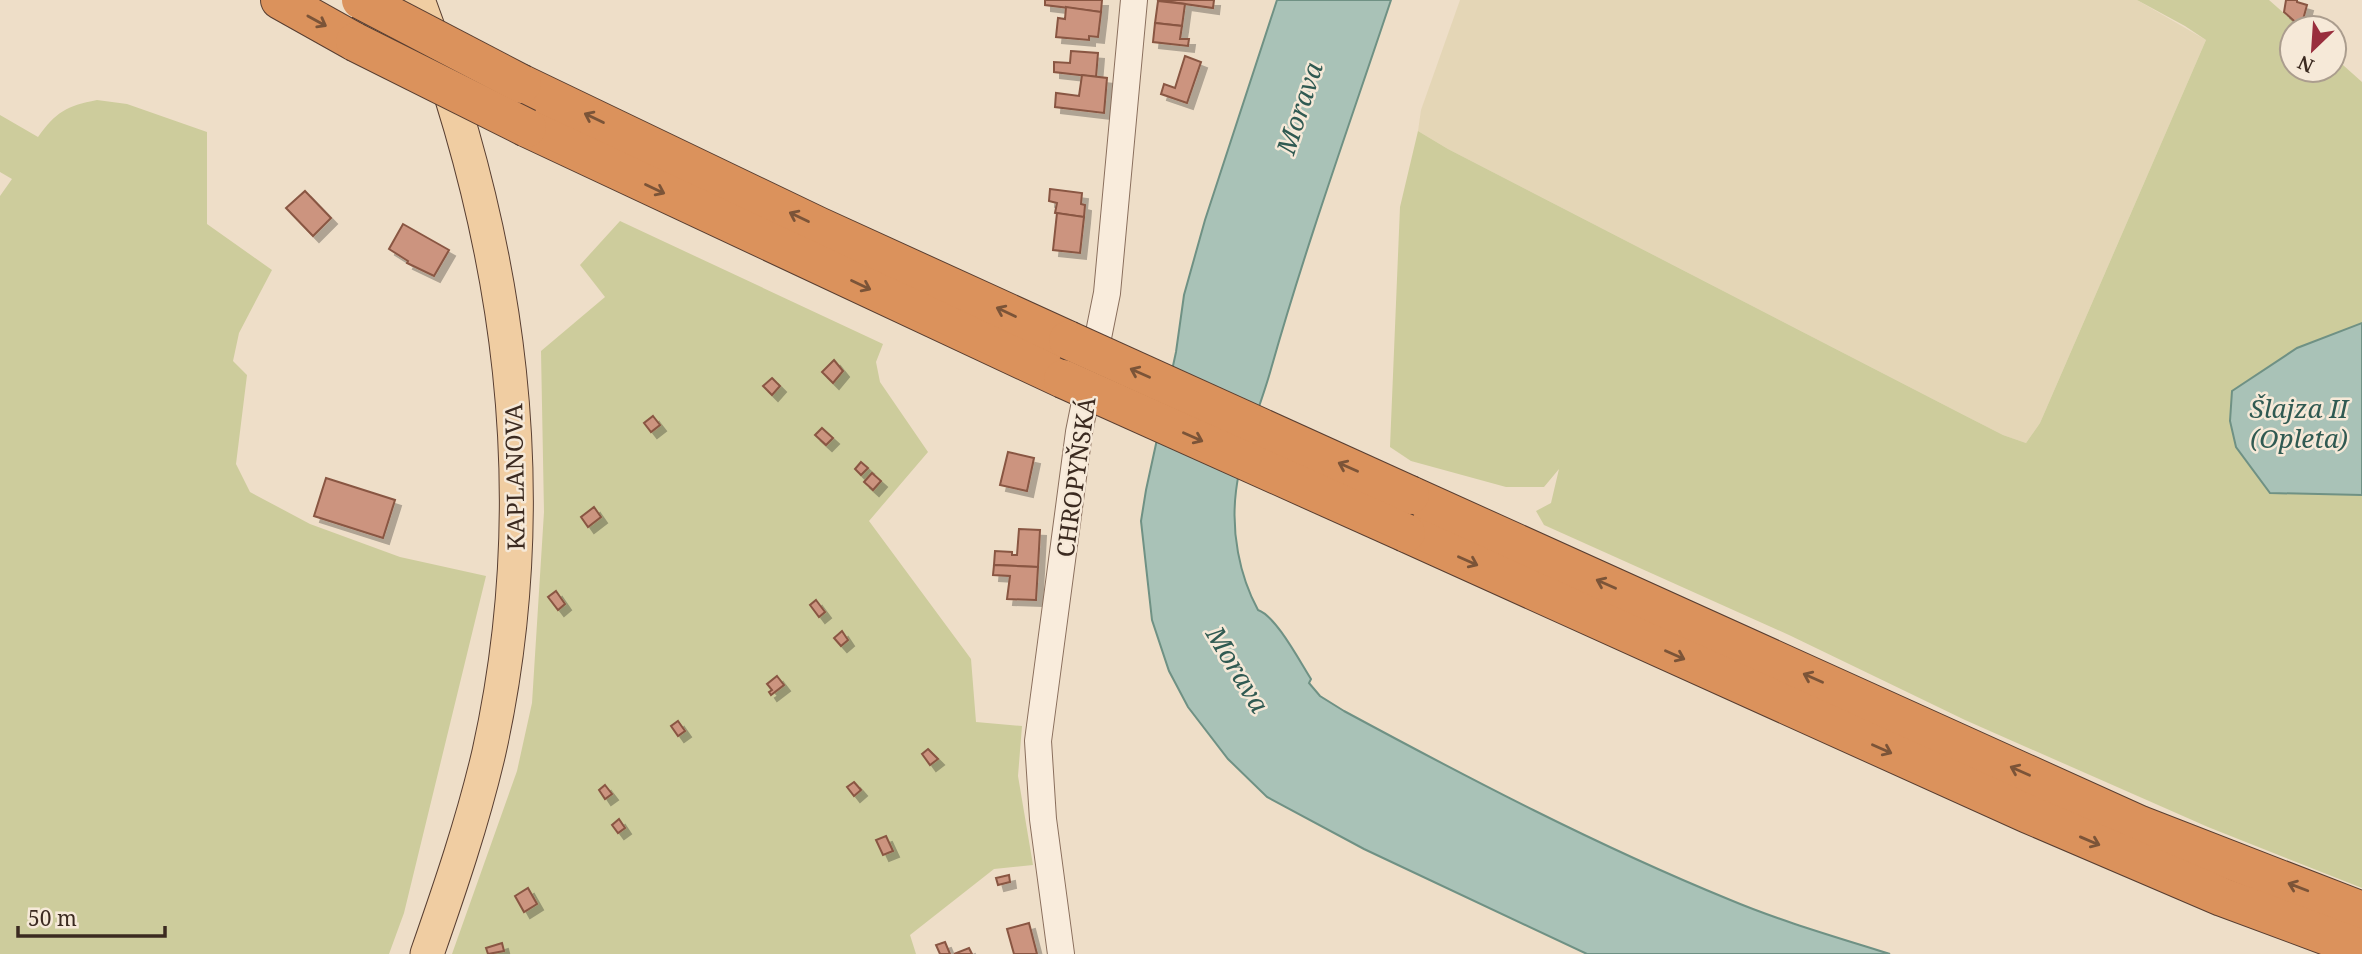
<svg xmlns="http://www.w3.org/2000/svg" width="2362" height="954" viewBox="0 0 2362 954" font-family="'Noto Serif',serif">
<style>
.farmland{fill:#e4d6b6}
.green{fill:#cdcc9c}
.water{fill:#a9c2b7;stroke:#6f9184;stroke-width:2}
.building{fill:#cc947f;stroke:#895643;stroke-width:2;filter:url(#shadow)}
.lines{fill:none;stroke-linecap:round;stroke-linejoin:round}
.minor-casing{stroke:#8a6f5d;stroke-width:28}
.major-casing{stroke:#583e31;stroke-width:35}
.highway-casing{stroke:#583e31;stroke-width:40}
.minor{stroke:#f9ecdc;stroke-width:26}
.major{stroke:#f0cda2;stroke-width:33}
.highway{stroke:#db925c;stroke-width:38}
.highway-bridge-casing{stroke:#583e31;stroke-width:40;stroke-linecap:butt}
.highway-bridge{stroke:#db925c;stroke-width:38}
.oneway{stroke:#7b5438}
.labels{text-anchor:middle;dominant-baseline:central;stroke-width:5;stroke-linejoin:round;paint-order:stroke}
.street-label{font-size:24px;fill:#3b2a20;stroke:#f6e9d8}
.water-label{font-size:26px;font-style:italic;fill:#305a52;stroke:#f6e9d8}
</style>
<defs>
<filter id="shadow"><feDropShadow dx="6" dy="6" stdDeviation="0" flood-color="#0004"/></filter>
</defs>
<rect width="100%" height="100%" fill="#eedec8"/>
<polygon class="farmland" points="1460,0 2137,0 2206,40 2040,423 2026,443 2003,435 1958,412 1448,149 1418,131 1421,110"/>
<g class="green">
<polygon points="2137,0 2269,0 2301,28 2292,28 2292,70 2334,70 2334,57 2362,82 2362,323 2297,348 2270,493 2362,495 2362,888 2208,827 1965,720 1789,635 1544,525 1536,511 1551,503 1559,469 1544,487 1506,487 1411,461 1390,447 1400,207 1418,131 1448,149 1958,412 2003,435 2026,443 2040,423 2206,40 2185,26"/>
<path d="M97 100 127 104 207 132V224L272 270 239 333 233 361 247 375 236 464 250 492 310 524 400 557 486 576 404 913 389 954H0V196L12 179 0 172V115L38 137C56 112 66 106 97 100Z"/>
<polygon points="620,221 883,344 876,362 880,382 928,452 869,521 971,659 976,722 1022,726 1018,776 1033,865 994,869 910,935 916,954 452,954 517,771 532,703 544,512 541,351 605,297 580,265"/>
</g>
<g class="water">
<path d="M1277 0H1391C1350 123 1306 245 1271 369 1260 409 1241 449 1236 491 1231 531 1239 575 1258 610 1276 616 1300 662 1311 679L1309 683 1320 696 1344 711C1470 779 1596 845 1728 899 1780 921 1836 937 1890 954H1587L1364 849 1267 797 1228 759 1188 707 1169 671 1152 620 1141 521 1146 490 1176 352 1184 295 1205 220Z"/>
<polygon points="2362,323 2362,495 2270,493 2236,447 2230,421 2232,391 2297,348"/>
</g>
<g class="building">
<polygon points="1045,0 1102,0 1101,12 1045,5"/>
<polygon points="1157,0 1214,0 1213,8"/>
<polygon points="2286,0 2297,0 2297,2 2307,5 2301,27 2284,12"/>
<polygon points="1158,1 1185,4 1182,26 1155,23"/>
<polygon points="1066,7 1101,12 1098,37 1089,36 1089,40 1056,37 1058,18 1065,19"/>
<polygon points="1155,23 1182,26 1180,39 1189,39 1188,46 1153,42"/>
<polygon points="1071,51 1098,53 1096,77 1054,72 1054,62 1070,63"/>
<polygon points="1185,56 1201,62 1187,103 1161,94 1164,84 1175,88"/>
<polygon points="1082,75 1107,78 1104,113 1055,107 1056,93 1079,96"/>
<polygon points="1050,189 1082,193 1081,204 1085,205 1084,217 1055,213 1057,203 1049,201"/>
<polygon points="305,191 331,218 313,236 286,208"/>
<polygon points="1057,213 1084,217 1080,253 1053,250"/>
<polygon points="403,224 449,250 434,276 407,263 408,261 389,249"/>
<polygon points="834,360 843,371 833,383 822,372"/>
<polygon points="772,378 780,386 772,395 763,386"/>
<polygon points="653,416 660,425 651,432 644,423"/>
<polygon points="822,428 833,438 826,445 815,435"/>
<polygon points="1008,452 1034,458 1027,491 1000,485"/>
<polygon points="861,462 868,468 861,475 855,469"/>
<polygon points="872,473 881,481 873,490 864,482"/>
<polygon points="326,478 395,500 383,538 314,516"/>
<polygon points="594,507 601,517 588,527 581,517"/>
<polygon points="1019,529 1040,530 1038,567 994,565 995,551 1012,552 1012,555 1017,555"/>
<polygon points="994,565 1038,567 1036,600 1007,599 1010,576 993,575"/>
<polygon points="556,591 565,604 558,610 548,597"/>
<polygon points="816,600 825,612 819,617 810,605"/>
<polygon points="842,631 848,640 841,646 834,638"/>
<polygon points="777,676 784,685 771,695 769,692 772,690 767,684"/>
<polygon points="678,721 685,731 678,736 671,726"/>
<polygon points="928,749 938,759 930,765 922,754"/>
<polygon points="854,782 861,790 854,796 847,787"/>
<polygon points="605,785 612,794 605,799 599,790"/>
<polygon points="619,819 625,828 618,833 612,825"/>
<polygon points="886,836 893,851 883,855 876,840"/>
<polygon points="1009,875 1010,882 998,885 996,878"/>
<polygon points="528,888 537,904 524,912 515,896"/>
<polygon points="1029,923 1037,954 1014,954 1007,929"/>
<polygon points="945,942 950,954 940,954 936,945"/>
<polygon points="502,943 504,951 488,954 486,948"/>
<polygon points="969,948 972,954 954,954"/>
</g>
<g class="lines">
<defs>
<polyline id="minor" points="1061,954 1043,819 1038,741 1079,432 1107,293 1134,0"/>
<path id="major" d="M418 0C510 244 546 495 489 752 473 821 450 888 427 954"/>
<g id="highway">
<polyline points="280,0 355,42"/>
<polyline points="522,84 818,226 1068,340"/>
<polyline points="527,128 1063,379"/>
<polyline points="1410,495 2140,825 2362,911"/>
<polyline points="1406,533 2028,814 2222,897 2362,949"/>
</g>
</defs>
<use href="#minor" class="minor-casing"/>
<use href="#major" class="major-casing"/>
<use href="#highway" class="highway-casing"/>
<use href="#minor" class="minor"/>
<use href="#major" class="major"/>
<use href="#highway" class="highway"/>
<defs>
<g id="highway-bridge">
<polyline points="361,0 522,84"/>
<polyline points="355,42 527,128"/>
<polyline points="1068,340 1410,495"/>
<polyline points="1063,379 1406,533"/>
</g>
</defs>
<use href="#highway-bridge" class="highway-bridge-casing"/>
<use href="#highway-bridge" class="highway-bridge"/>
</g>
<defs><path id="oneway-shaft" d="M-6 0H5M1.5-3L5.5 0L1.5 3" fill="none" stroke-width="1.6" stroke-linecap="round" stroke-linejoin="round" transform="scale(1.75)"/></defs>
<g class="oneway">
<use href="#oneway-shaft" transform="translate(317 21) rotate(29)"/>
<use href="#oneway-shaft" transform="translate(594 118) rotate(-154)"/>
<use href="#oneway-shaft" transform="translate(655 189) rotate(25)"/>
<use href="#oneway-shaft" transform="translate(799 217) rotate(-154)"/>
<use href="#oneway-shaft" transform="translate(861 285) rotate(25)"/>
<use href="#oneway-shaft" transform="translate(1006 312) rotate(-155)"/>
<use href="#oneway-shaft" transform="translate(1140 373) rotate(-156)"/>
<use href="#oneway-shaft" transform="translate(1193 437) rotate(24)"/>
<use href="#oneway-shaft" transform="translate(1348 467) rotate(-156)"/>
<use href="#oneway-shaft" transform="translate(1468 561) rotate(24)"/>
<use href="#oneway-shaft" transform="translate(1606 584) rotate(-156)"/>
<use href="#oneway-shaft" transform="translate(1675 655) rotate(24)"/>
<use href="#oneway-shaft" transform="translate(1813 678) rotate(-156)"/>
<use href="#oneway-shaft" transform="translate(1882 749) rotate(24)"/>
<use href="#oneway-shaft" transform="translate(2020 771) rotate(-156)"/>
<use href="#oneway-shaft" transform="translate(2090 841) rotate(23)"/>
<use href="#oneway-shaft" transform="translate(2298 887) rotate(-159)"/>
</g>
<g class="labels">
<g class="street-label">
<text transform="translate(514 477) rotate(-91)">KAPLANOVA</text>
<text transform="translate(1075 477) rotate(-82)">CHROPYŇSKÁ</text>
</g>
<g class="water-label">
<text transform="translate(1299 108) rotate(-72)">Morava</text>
<text x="2299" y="408">Šlajza II<tspan x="2299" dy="30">(Opleta)</tspan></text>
<text transform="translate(1238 669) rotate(59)">Morava</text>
</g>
</g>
<g transform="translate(2313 49) rotate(205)"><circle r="33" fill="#f6e9d8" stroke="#ab9d8e" stroke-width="2"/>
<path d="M0-5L12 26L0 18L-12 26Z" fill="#992e3d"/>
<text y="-10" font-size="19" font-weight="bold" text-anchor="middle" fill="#3b2a20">N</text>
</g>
<path d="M18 926v10h147v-10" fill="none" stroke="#3b2a20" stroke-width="3.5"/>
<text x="28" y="926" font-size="21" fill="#3b2a20" stroke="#f6e9d8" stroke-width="5" paint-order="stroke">50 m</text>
</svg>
